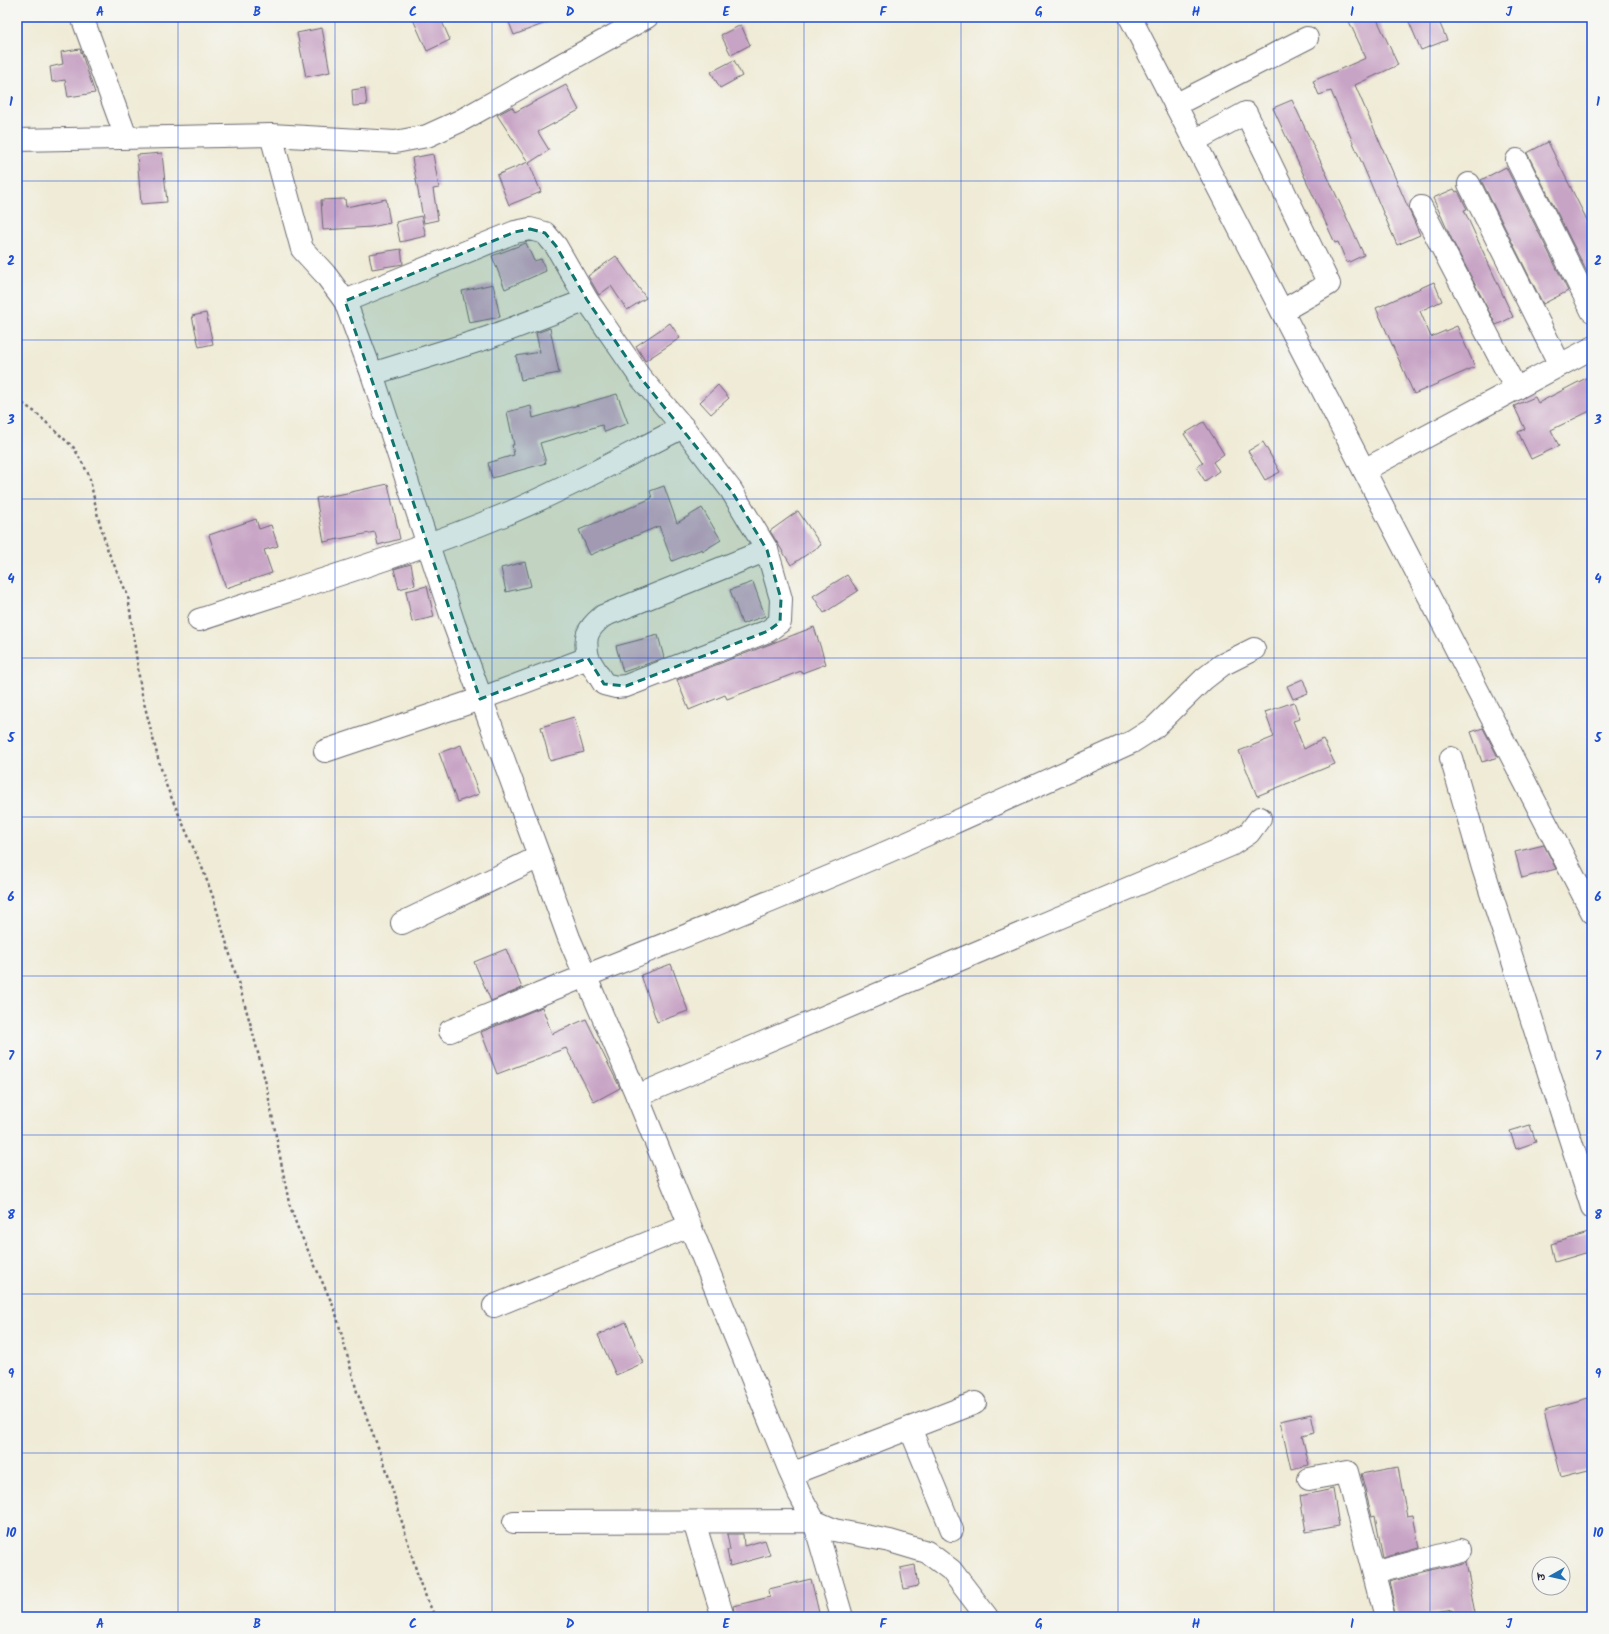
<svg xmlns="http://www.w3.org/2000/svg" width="1609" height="1634" viewBox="0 0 1609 1634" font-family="Kalam,'Playpen Sans Deva',sans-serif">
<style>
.building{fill:#c7a3c5}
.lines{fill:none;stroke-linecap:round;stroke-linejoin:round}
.minor-casing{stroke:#6a6871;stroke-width:24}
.path{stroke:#6a6871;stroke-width:2.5;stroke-dasharray:3 3;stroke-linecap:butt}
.minor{stroke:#fff;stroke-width:22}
.marked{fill:#0f766e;fill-opacity:0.2;stroke:#0f766e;stroke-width:3;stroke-dasharray:8 5;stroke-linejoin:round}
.grid{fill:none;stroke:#1d4ed8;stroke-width:1;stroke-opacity:0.55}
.neatline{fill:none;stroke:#1d4ed8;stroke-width:1.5}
.grid-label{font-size:13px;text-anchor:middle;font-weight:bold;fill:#1d4ed8}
</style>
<rect width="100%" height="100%" fill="#f6f6f2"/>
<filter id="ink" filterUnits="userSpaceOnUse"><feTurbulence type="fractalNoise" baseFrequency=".025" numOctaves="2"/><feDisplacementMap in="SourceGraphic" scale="8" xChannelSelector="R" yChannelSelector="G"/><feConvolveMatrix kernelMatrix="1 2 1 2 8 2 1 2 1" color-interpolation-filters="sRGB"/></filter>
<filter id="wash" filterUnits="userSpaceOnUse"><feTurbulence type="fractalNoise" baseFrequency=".012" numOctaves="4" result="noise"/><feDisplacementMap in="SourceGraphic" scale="16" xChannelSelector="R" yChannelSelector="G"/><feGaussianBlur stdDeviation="0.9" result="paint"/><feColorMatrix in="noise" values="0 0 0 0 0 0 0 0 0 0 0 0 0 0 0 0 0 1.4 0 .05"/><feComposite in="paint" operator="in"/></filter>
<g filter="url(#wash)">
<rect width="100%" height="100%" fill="#efebd6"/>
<g id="blocks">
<g class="building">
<polygon points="412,17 440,17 450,40 427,51"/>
<polygon points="507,17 558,17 559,18 514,35"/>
<polygon points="1347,17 1376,17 1398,65 1355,85 1420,235 1397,245 1331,91 1319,95 1313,81 1366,58"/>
<polygon points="1407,17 1437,17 1447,40 1421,50"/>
<polygon points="741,25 750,45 731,55 721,35"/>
<polygon points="322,28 330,72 306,77 297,33"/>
<polygon points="80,49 95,93 68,97 65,80 52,82 50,67 63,64 61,52"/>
<polygon points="734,60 742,76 720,88 711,72"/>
<polygon points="566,85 579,110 538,132 549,150 529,163 541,192 509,205 497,175 528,162 497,115 512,107 515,112"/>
<polygon points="365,88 367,105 353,106 352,90"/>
<polygon points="1292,100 1364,255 1347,263 1338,242 1335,243 1273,108"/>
<polygon points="1548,142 1592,230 1591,280 1527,153"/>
<polygon points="162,153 167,202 141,204 137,155"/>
<polygon points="433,154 439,188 433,189 438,220 424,223 412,158"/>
<polygon points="1506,167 1568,291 1543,304 1481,180"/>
<polygon points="1454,189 1456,192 1458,191 1467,209 1464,210 1513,317 1496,325 1452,240 1433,198"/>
<polygon points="345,199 346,207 386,199 390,223 371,227 323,230 321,200"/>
<polygon points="421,216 426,236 400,242 396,222"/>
<polygon points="526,243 534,261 541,259 546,271 505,289 492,256"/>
<polygon points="401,249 403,264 372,269 369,254"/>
<polygon points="616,256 646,298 627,310 611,286 599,295 588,276"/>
<polygon points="1434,282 1442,301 1420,311 1431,337 1457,326 1475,367 1414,394 1376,308"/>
<polygon points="493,284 500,317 469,323 462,291"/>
<polygon points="206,313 213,344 199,347 192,316"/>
<polygon points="670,323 680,338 645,361 636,346"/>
<polygon points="550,328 559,373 521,380 516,356 540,352 536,333"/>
<polygon points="1592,375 1592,410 1551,430 1559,446 1531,459 1518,432 1525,429 1514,406 1535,397 1538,403"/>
<polygon points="718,385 729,398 711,414 700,402"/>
<polygon points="617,394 628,423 605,432 602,425 540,443 546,463 492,478 488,463 514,455 512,445 514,445 507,412 531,406 533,418"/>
<polygon points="1204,422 1224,454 1213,462 1219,471 1205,481 1196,467 1203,463 1184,434"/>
<polygon points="1263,442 1280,472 1265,480 1248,451"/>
<polygon points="388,484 400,539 378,545 375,532 324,542 316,498 342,494"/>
<polygon points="664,486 677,523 702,508 721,540 703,551 702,549 672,561 659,526 590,555 579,530 652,498 650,491"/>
<polygon points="798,511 821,545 791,565 770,531"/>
<polygon points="256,519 259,529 271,525 278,546 264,550 272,573 226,588 209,535"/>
<polygon points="525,562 531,586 506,592 501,568"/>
<polygon points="411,564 415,585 399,589 394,569"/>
<polygon points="847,575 858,591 824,613 813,596"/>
<polygon points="753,582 765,616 742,624 730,590"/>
<polygon points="427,586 434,617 412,622 406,591"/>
<polygon points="814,627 826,664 802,673 801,671 727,699 725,695 689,710 677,680"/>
<polygon points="658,635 664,658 623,672 616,646"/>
<polygon points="1303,679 1308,693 1293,699 1287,686"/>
<polygon points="1294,702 1300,719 1293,721 1304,749 1323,739 1335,764 1257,796 1239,751 1274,737 1265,712"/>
<polygon points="574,717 584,752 550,761 541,727"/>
<polygon points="1483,728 1498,757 1482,762 1471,732"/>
<polygon points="461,745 479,794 457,802 439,753"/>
<polygon points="1544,845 1556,869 1522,878 1515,852"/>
<polygon points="506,949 522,988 491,1001 474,962"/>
<polygon points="671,964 688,1011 657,1022 641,975"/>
<polygon points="542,1007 552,1034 586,1019 620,1088 594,1102 566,1048 497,1074 481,1032"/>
<polygon points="1530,1125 1536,1142 1516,1149 1510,1131"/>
<polygon points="1592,1232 1592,1251 1555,1262 1551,1244"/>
<polygon points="626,1322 643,1363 616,1375 598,1335"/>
<polygon points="1592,1397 1592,1468 1561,1476 1544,1410"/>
<polygon points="1311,1414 1315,1433 1302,1436 1309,1465 1291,1469 1280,1421"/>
<polygon points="1398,1467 1407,1516 1413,1515 1419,1548 1383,1558 1375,1516 1372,1517 1361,1474"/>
<polygon points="1333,1489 1339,1526 1306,1532 1300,1496"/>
<polygon points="727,1534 743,1534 744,1546 765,1540 770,1555 730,1566 727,1550 730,1550"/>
<polygon points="1466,1562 1477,1617 1455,1617 1453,1609 1411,1617 1397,1617 1389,1582"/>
<polygon points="915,1565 918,1586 904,1589 900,1568"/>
<polygon points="811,1579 820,1617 735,1617 733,1606 770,1597 769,1589"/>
</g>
</g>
</g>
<g filter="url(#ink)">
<use href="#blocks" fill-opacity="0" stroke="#6a6871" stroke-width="1"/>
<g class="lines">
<defs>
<g id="minor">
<polyline points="82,17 126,137"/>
<polyline points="1130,17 1592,912"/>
<polyline points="1175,105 1307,38"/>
<polyline points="271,135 302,249 325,274 345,301 372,374 454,624 569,938 637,1096 799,1493 814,1521 842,1617"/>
<polyline points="17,140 271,135 395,142 427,136 460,121 647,17"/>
<polyline points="1194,141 1246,113 1329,284 1282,311"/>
<polyline points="1517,160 1592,311"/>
<polyline points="1469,184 1560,365"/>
<polyline points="1421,207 1516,389"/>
<polyline points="345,301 515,232 530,229 545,233 556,246 587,300 640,377 683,427 731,490 767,550 781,599 780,622 768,631 626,686 616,687 604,684 588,658"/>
<polyline points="372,374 487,338 587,300"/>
<polyline points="1364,470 1592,348"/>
<path d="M199 620C301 586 405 556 504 515 566 489 624 457 683 427"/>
<path d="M325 751 480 699 588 658C584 637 586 630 603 616L767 550"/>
<polyline points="1451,758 1483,868 1592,1207"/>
<polyline points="402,923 539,857"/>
<path d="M450 1031C565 983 681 939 795 891 909 844 1020 793 1132 742L1154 728 1204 679 1222 665 1254 649"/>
<polyline points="637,1096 1231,845 1249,833 1260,818"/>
<polyline points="494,1306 689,1226"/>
<polyline points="910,1428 952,1530"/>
<polyline points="791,1474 975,1403"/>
<polyline points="1309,1479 1347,1472 1385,1617"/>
<polyline points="514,1522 814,1521 834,1530 890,1541 927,1552 951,1570 987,1617"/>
<polyline points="694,1522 723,1617"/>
<polyline points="1374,1573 1461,1550"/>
</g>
</defs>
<use href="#minor" class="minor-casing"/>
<polyline class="path" points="17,401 22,403 35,412 74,448 89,475 98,517 108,551 128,596 141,691 158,758 166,785 203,870 213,897 251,1026 266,1084 289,1203 297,1226 335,1310 357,1392 386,1468 420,1583 435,1617"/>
<use href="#minor" class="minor"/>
</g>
</g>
<path class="marked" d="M530 229 545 233 556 246 587 300 640 377 731 490 767 550 781 599 780 622 768 631 626 686 604 684 588 658 480 699 345 301 515 232Z"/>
<path class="grid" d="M178 17V1617M335 17V1617M492 17V1617M648 17V1617M804 17V1617M961 17V1617M1118 17V1617M1274 17V1617M1430 17V1617M17 181H1592M17 340H1592M17 499H1592M17 658H1592M17 817H1592M17 976H1592M17 1135H1592M17 1294H1592M17 1453H1592"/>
<rect width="1609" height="1634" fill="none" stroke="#f6f6f2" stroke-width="44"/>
<g transform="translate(1551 1576) rotate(262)"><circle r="19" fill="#f6f6f2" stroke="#a1a1a9"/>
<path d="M0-3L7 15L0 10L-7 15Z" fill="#1f6fb2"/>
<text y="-6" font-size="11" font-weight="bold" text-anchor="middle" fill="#22223b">उ</text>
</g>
<rect x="22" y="22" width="1565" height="1590" class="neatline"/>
<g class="grid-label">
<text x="100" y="16">A</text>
<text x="257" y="16">B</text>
<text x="413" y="16">C</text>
<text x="570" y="16">D</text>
<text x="726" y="16">E</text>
<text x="883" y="16">F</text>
<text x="1039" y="16">G</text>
<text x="1196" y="16">H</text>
<text x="1352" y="16">I</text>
<text x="1509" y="16">J</text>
<text x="11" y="106">1</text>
<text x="1598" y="106">1</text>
<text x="11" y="265">2</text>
<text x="1598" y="265">2</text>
<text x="11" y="424">3</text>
<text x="1598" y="424">3</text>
<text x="11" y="583">4</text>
<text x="1598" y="583">4</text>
<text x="11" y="742">5</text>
<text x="1598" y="742">5</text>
<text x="11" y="901">6</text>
<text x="1598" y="901">6</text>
<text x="11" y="1060">7</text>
<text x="1598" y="1060">7</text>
<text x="11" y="1219">8</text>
<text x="1598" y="1219">8</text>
<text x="11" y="1378">9</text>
<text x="1598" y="1378">9</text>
<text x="11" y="1537">10</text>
<text x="1598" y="1537">10</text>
<text x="100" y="1628">A</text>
<text x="257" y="1628">B</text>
<text x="413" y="1628">C</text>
<text x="570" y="1628">D</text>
<text x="726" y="1628">E</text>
<text x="883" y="1628">F</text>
<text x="1039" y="1628">G</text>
<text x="1196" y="1628">H</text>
<text x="1352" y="1628">I</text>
<text x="1509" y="1628">J</text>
</g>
</svg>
